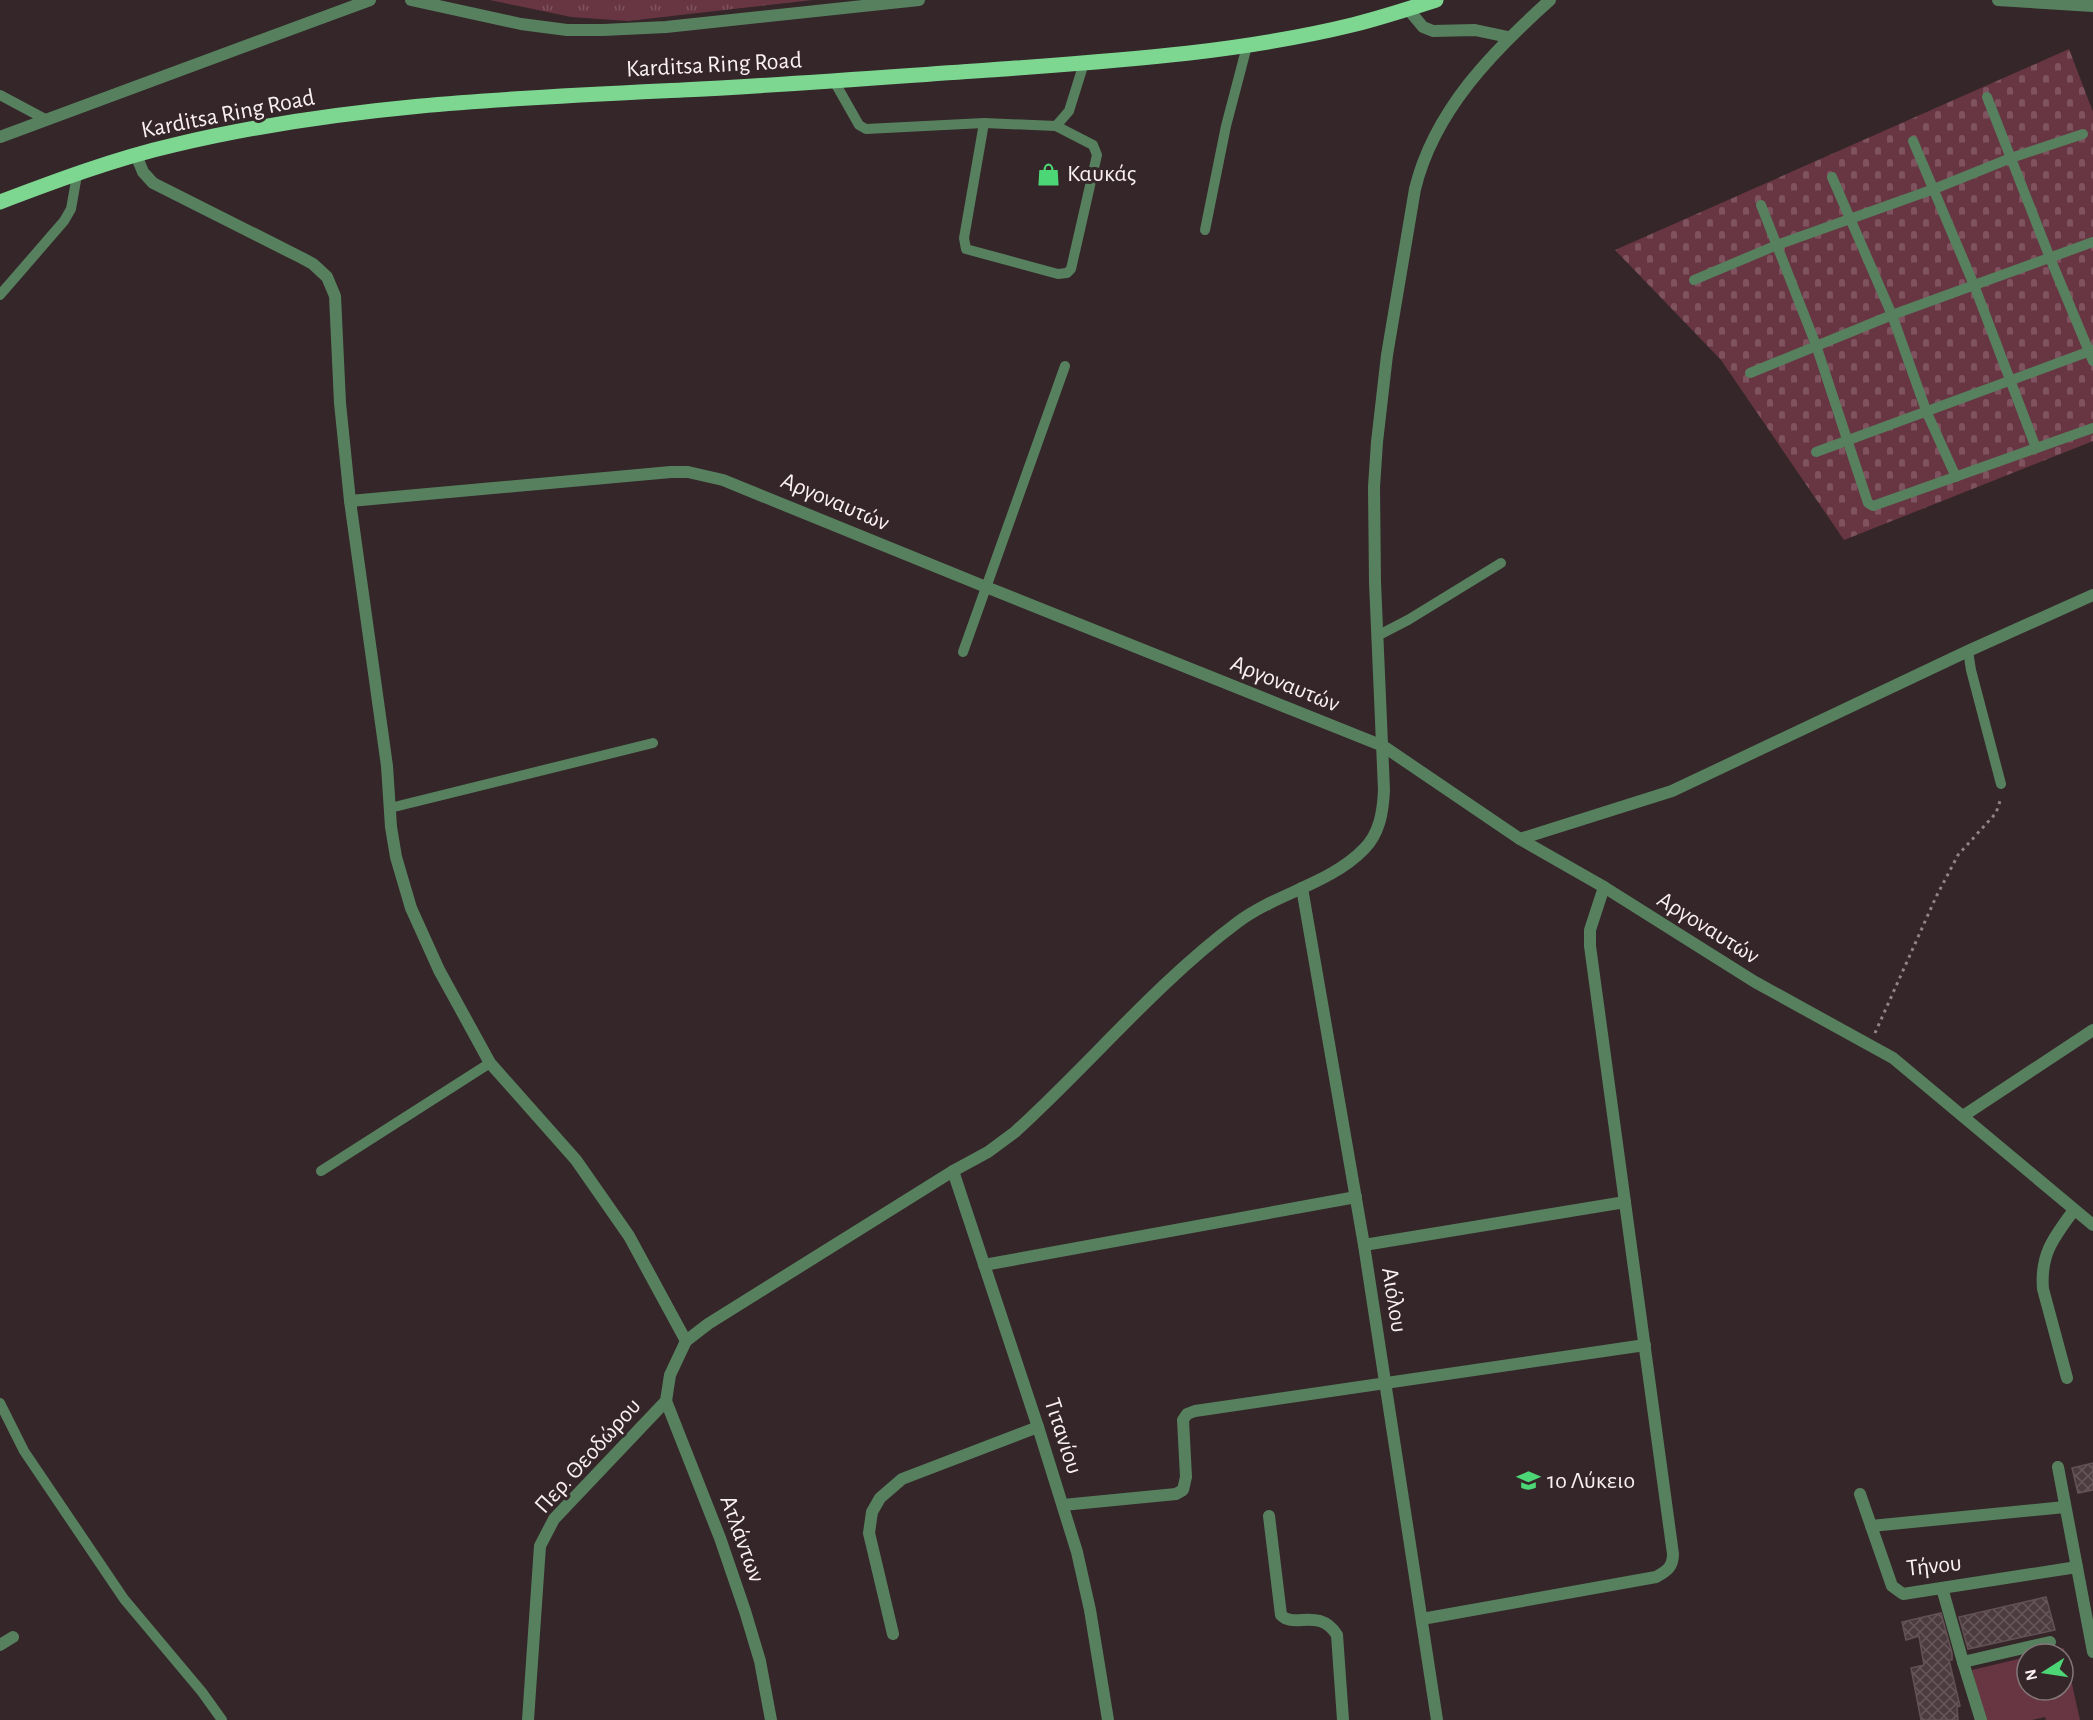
<svg xmlns="http://www.w3.org/2000/svg" width="2093" height="1720" viewBox="0 0 2093 1720" font-family="'Alegreya Sans',sans-serif">
<style>
.grass{fill:url(#grass-tufts)}
.cemetery{fill:url(#cemetery-stones)}
.green{fill:#683643}
.building{fill:url(#building-cross-hatch);stroke:#635255;stroke-width:1.5}
.lines{fill:none;stroke-linecap:round;stroke-linejoin:round}
.path{stroke:#908486;stroke-width:3;stroke-dasharray:3 4.5;stroke-linecap:butt}
.lane{stroke:#57805f;stroke-width:10}
.street{stroke:#57805f;stroke-width:12}
.primary{stroke:#7dd791;stroke-width:15}
.labels{text-anchor:middle;dominant-baseline:central;stroke-width:6;stroke-linejoin:round;paint-order:stroke}
.street-label{font-size:24px;fill:#faf0f2;stroke:#352629}
.poi-label{font-size:24px;fill:#faf0f2;stroke:#352629;text-anchor:start}
</style>
<defs>
<pattern id="grass-tufts" width="24" height="20" patternUnits="userSpaceOnUse" patternTransform="scale(1.5)"><rect width="24" height="20" fill="#683643"/><path d="M3 7l-1-3M5 7V3M7 7l1-3M15 17l-1-3M17 17v-4M19 17l1-3" fill="none" stroke="#7e535f"/></pattern>
<pattern id="cemetery-stones" width="16" height="16" patternUnits="userSpaceOnUse" patternTransform="scale(1.5)"><rect width="16" height="16" fill="#683643"/><path d="M2 7V4a2 2 0 0 1 4 0v3zM10 15v-3a2 2 0 0 1 4 0v3z" fill="#7e535f"/></pattern>
<pattern id="building-cross-hatch" width="8" height="8" patternUnits="userSpaceOnUse" patternTransform="scale(1.5)"><rect width="8" height="8" fill="#4c3b3f"/><path d="M0 0l8 8M0 8l8-8" fill="none" stroke="#67585b"/></pattern>
</defs>
<rect width="100%" height="100%" fill="#352629"/>
<polygon class="grass" points="490,0 813,0 628,21 571,17"/>
<polygon class="cemetery" points="2069,49 2093,112 2093,441 1844,540 1721,360 1615,250"/>
<polygon class="green" points="2064,1648 2080,1720 2046,1720 2045,1717 2032,1720 1984,1720 1972,1670 2027,1657 2027,1690 2063,1690 2063,1654 2039,1654"/>
<g class="building">
<polygon points="2093,1463 2093,1490 2078,1493 2072,1468"/>
<polygon points="2046,1597 2055,1630 1968,1649 1959,1617"/>
<polygon points="1941,1613 1952,1653 1952,1660 1949,1660 1960,1706 1957,1707 1958,1720 1921,1720 1911,1668 1924,1665 1919,1636 1906,1640 1902,1622"/>
</g>
<g class="lines">
<polyline class="path" points="1875,1033 1936,897 1958,855 1996,813 2001,798"/>
<g class="lane">
<polyline points="834,81 859,125 866,129 984,123 1056,126 1069,111 1084,63"/>
<polyline points="0,95 45,119"/>
<polyline points="1987,97 2050,258 2093,361"/>
<polyline points="984,123 964,238 966,249 1058,274 1067,273 1071,269 1097,155 1093,145 1056,126"/>
<polyline points="1913,141 1974,285 2036,448"/>
<polyline points="1832,177 1892,315 1927,413 1956,477"/>
<polyline points="1761,205 1816,345 1868,503 1873,506 2093,428"/>
<polyline points="1205,230 1226,126 1247,46"/>
<polyline points="1694,280 1777,245 1934,189 2011,158 2083,134"/>
<polyline points="0,295 64,221 71,209 77,175"/>
<polyline points="1750,373 1892,315 2093,242"/>
<polyline points="1816,452 2093,350"/>
<polyline points="1377,636 1408,620 1501,563"/>
<polyline points="1968,651 1971,670 2001,784"/>
<polyline points="963,652 1065,366"/>
<polyline points="390,808 653,743"/>
<polyline points="321,1171 490,1063"/>
<polyline points="0,1403 24,1451 124,1599 202,1692 222,1720"/>
</g>
<g class="street">
<polyline points="411,0 521,24 567,30 603,30 666,27 919,0"/>
<polyline points="1998,0 2093,6"/>
<polyline points="1408,9 1423,27 1433,31 1475,30 1508,37"/>
<polyline points="0,137 370,0"/>
<polyline points="136,155 143,172 153,183 302,258 313,264 327,277 335,296 340,403 350,501 387,766 391,827 396,857 411,908 439,970 490,1063 576,1160 629,1236 686,1341"/>
<polyline points="350,501 671,472 688,472 723,480 986,587 1383,746 1520,839 1604,887 1755,982 1893,1058 2093,1225"/>
<polyline points="1520,839 1672,791 1968,651 2093,595"/>
<polyline points="1302,888 1364,1245 1437,1720"/>
<polyline points="1963,1116 2093,1030"/>
<polyline points="953,1171 1038,1427 1077,1552 1090,1610 1108,1720"/>
<polyline points="1364,1245 1625,1202"/>
<polyline points="984,1265 1356,1197"/>
<path d="M2067 1378 2043 1289C2040 1254 2054 1237 2074 1210"/>
<polyline points="2058,1467 2093,1652"/>
<polyline points="1860,1494 1892,1586 1903,1594 2077,1567"/>
<polyline points="1063,1505 1176,1494 1183,1490 1186,1477 1183,1420 1187,1414 1195,1411 1645,1345"/>
<path d="M1269 1516 1281 1615C1294 1629 1319 1607 1337 1635L1343 1720"/>
<polyline points="1871,1526 2065,1507"/>
<polyline points="1942,1588 1963,1662 2050,1642"/>
<path d="M1422 1619 1656 1577C1667 1571 1673 1567 1673 1554L1590 946V930L1604 887"/>
<polyline points="893,1634 869,1533 872,1512 880,1498 902,1479 1038,1427"/>
<polyline points="0,1645 13,1637"/>
<polyline points="1963,1662 1981,1720"/>
<polyline points="528,1720 540,1546 554,1519 666,1401"/>
<path d="M771 1720 760 1661 745 1611 720 1538 666 1401 670 1375 686 1341 708 1324 953 1171 988 1152 1015 1132C1090 1064 1156 983 1238 922 1277 893 1330 884 1364 849 1380 833 1383 811 1384 790L1375 582 1374 487 1377 442 1387 355 1415 189C1434 111 1492 52 1550 0"/>
</g>
<path class="primary" d="M0 202C55 181 117 158 174 145 340 105 512 98 682 90 785 85 887 77 989 70 1110 61 1233 54 1352 25 1380 18 1408 9 1436 0"/>
</g>
<defs>
<symbol id="shop-bare" viewBox="-9 -9 18 18"><path d="M-5-2.5h2.3a2.7 3.5 0 0 1 5.4 0H5L5.5 6h-11ZM-1.5-2.5h3a1.5 2.3 0 0 0-3 0Z" fill="#4dd676" stroke="#352629" stroke-width="2.5" paint-order="stroke"/></symbol>
<symbol id="school-bare" viewBox="-9 -9 18 18"><path d="M0-5L7-2L0 1L-7-2ZM-4 1L0 2.5L4 1V4Q0 6-4 4Z" fill="#4dd676" stroke="#352629" stroke-width="2.5" paint-order="stroke"/></symbol>
</defs>
<g fill-rule="evenodd">
<use href="#shop-bare" x="1032" y="158" width="33" height="33"/>
<use href="#school-bare" x="1512" y="1464" width="33" height="33"/>
</g>
<g class="labels">
<g class="street-label">
<text transform="translate(714 65) rotate(-3)">Karditsa Ring Road</text>
<text transform="translate(228 114) rotate(-11)">Karditsa Ring Road</text>
<text transform="translate(835 502) rotate(23)">Αργοναυτών</text>
<text transform="translate(1285 684) rotate(22)">Αργοναυτών</text>
<text transform="translate(1708 928) rotate(32)">Αργοναυτών</text>
<text transform="translate(1394 1300) rotate(81)">Αιόλου</text>
<text transform="translate(1063 1436) rotate(72)">Τιτανίου</text>
<text transform="translate(588 1456) rotate(-48)">Περ. Θεοδώρου</text>
<text transform="translate(742 1539) rotate(70)">Ατλάντων</text>
<text transform="translate(1934 1566) rotate(-6)">Τήνου</text>
</g>
<g class="poi-label">
<text x="1067" y="174">Καυκάς</text>
<text x="1547" y="1481">1ο Λύκειο</text>
</g>
</g>
<g transform="translate(2045 1672) rotate(258)"><circle r="28" fill="#352629" stroke="#847779" stroke-width="1.5"/>
<path d="M0-4.5L10 22L0 15L-10 22Z" fill="#4dd676"/>
<text y="-9" font-size="16" font-weight="bold" text-anchor="middle" fill="#faf0f2">N</text>
</g>
</svg>
